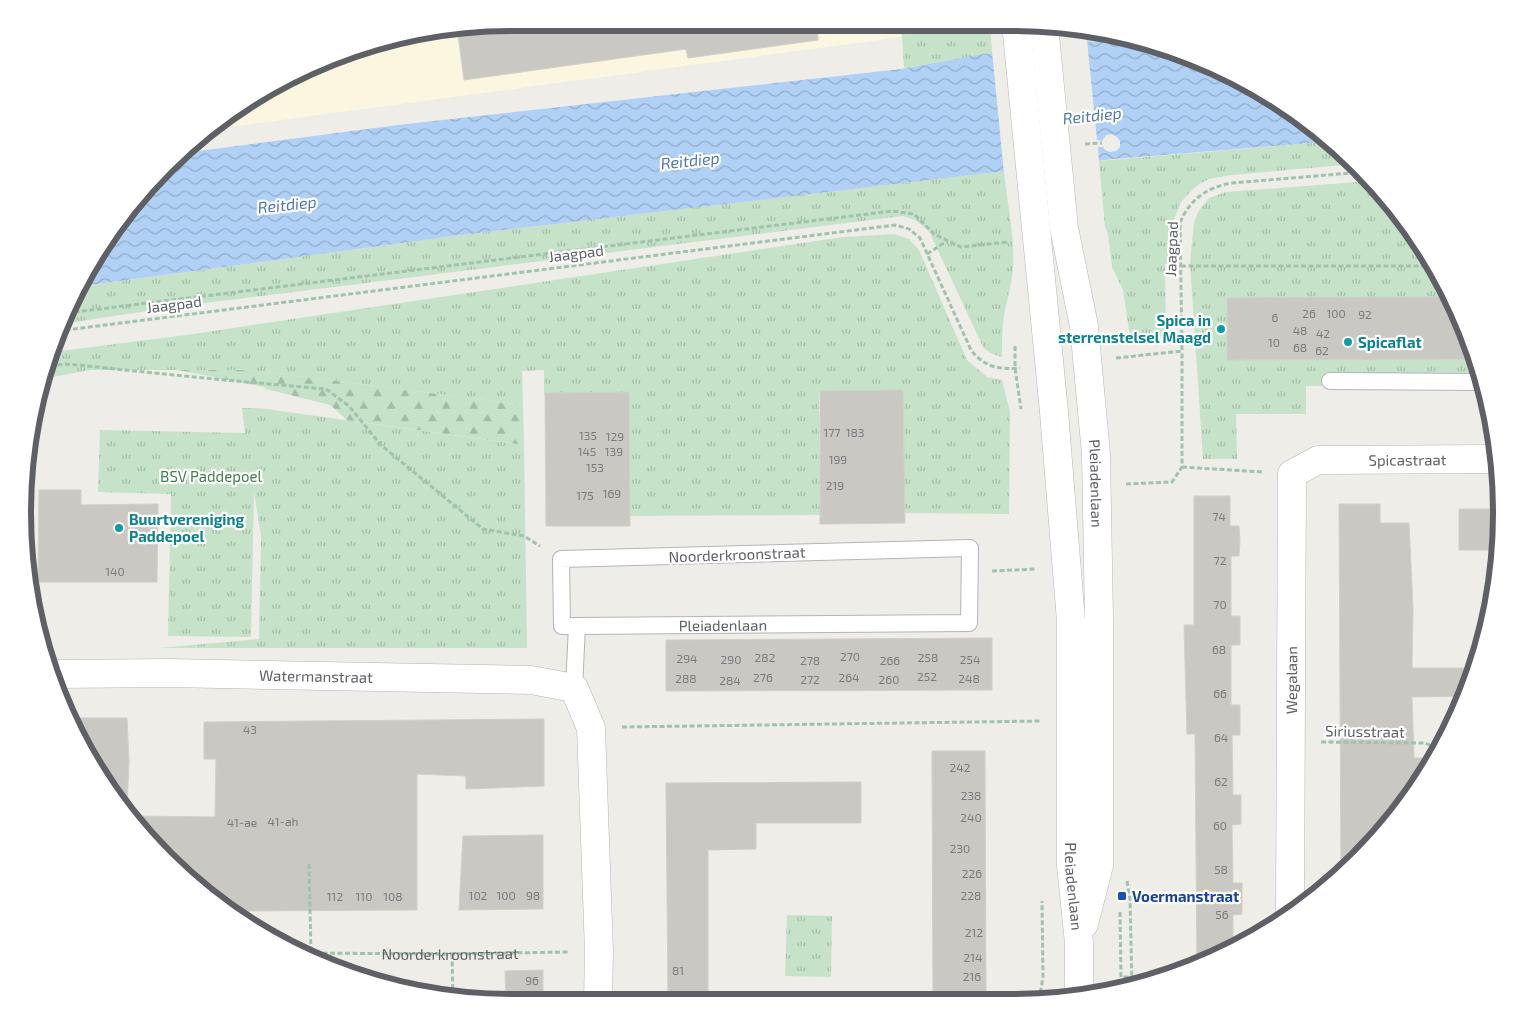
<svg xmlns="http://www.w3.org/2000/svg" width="1524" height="1025" viewBox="0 0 1524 1025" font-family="'Exo 2',sans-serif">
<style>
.commercial{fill:#faf6e0}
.grass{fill:url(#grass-tufts)}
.forest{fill:url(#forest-firs)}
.water{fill:url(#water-waves)}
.pier{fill:#eeede7}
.building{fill:#cac8c3;stroke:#d2cfc5}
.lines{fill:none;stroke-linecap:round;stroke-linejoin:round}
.service-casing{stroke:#b3b5b9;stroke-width:18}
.minor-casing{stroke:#b3b5b9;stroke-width:29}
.secondary-casing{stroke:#b5b7bc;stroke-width:29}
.path{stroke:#a0c3ad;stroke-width:3;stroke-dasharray:5 2.5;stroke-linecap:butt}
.service{stroke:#fff;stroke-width:16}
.minor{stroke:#fff;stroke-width:28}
.secondary{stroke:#fff;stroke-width:28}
.culture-dot{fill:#0f9aa8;stroke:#fff;stroke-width:2}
.transit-dot{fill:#1a4fb4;stroke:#fff;stroke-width:2}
.labels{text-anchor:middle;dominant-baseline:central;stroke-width:4.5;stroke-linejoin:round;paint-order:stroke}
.number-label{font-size:12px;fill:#797a7c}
.street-label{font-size:15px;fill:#5e6065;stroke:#fff}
.culture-label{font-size:15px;font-weight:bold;fill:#0d838f;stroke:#fff;text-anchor:start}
.park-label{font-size:15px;fill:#418149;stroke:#fff}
.transit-label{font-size:15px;font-weight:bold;fill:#164399;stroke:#fff;text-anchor:start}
.water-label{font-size:16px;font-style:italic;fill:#5277ae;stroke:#fff}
.rim{fill:none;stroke:#5e6065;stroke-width:6}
</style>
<defs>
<pattern id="grass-tufts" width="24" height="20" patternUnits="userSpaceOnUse" patternTransform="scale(1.25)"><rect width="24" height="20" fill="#c6e3c9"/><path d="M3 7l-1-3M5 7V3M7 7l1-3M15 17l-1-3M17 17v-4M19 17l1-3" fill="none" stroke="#a4bba7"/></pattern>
<pattern id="forest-firs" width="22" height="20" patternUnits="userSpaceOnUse" patternTransform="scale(1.25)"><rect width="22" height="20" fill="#c6e3c9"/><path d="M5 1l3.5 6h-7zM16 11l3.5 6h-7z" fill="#a4bba7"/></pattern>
<pattern id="water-waves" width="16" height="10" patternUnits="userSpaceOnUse" patternTransform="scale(1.25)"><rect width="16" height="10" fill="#b0d1f5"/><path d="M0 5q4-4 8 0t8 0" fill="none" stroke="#92adca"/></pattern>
</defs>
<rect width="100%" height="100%" fill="#eeede7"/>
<polygon class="commercial" points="901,23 902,37 214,129 240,105 355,48 448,27"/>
<g class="grass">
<polygon points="950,23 990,23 992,53 904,68 902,37"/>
<polygon points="1086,30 1107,32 1125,38 1087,42"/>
<polygon points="1324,142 1355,164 1232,175 1209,179 1201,183 1193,189 1181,202 1174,219 1174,263 1165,264 1166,331 1161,337 1135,339 1130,337 1123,290 1112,267 1108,234 1105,227 1099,161"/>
<path d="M1004 171C1007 203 1015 236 1013 268 1012 283 1008 296 1005 310 1002 326 1002 341 1002 357L990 353 983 347 929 231 915 220 903 216 181 306 61 324 82 286 462 235Z"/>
<polygon points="1370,181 1419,240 1464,325 1482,383 1306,386 1306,414 1236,414 1237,459 1203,459 1190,263 1194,223 1198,212 1209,198 1226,192"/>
<polygon points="894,234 909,239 919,250 967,360 987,377 1002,380 1010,412 1009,514 905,513 903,391 819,392 820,515 630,516 629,394 544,394 544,370 522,371 523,405 250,370 90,370 47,378 53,352 186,335 843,237"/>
<polygon points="242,408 259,408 524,445 527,648 160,648 259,639 261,536 254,492 251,637 168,636 171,494 98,492 100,430 245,433"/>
<polygon points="787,915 832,916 831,977 785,976"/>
</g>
<g class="forest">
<polygon points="901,23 950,23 902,37"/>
<polygon points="178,370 250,370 523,405 524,445 347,420 330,405 266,389 264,387"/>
</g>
<polygon class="water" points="1125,38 1228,73 1324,142 1114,159 1023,169 462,235 82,286 124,214 191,152 398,125 901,69 983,54"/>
<polygon class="pier" points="1087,40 1097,140 1102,141 1106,135 1112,134 1117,137 1120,141 1120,147 1116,151 1110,152 1105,150 1103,147 1098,147 1099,163 1004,174 992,51"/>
<g class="building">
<polygon points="817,24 818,40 688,58 686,49 464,80 457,27"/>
<polygon points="1449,297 1464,325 1474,359 1227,360 1227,298"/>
<polygon points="903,390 905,523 820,524 820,391"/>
<polygon points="629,392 630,526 546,526 545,393"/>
<polygon points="39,490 81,490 81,505 158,504 157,582 38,582"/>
<polygon points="1194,496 1230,496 1230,526 1239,526 1240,541 1239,556 1231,556 1231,616 1240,616 1240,645 1231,645 1231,705 1240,705 1240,735 1232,735 1233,795 1241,795 1241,824 1232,825 1233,883 1242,883 1242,914 1233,915 1233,947 1197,966 1195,734 1187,734 1184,625 1194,625"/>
<polygon points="1339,504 1380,504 1380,523 1409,523 1413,609 1412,668 1474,668 1465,696 1412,697 1414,758 1433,758 1419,784 1358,859 1341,873"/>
<polygon points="1459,509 1501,509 1498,550 1459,550"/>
<polygon points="992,638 992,690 666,691 666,640"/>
<polygon points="73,718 127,718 129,762 127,808 88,757"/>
<polygon points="544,719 544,786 466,789 466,776 417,774 417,910 238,911 167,860 133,816 215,817 216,759 204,759 204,722"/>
<polygon points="932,751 985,751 986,1002 933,1002"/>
<polygon points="861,782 861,823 756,823 756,849 708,850 708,1002 668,1002 666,783"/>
<polygon points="543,835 543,909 459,910 463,836"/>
<polygon points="543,970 543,1002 506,1002 505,971"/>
</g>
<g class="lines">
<defs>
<g id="service">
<polyline points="1330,381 1482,382"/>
<path id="s2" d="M574 688 577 626 969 623 970 548 561 559 562 626H577"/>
</g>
<g id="minor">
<path id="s3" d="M57 674 170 673 531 680 574 688 591 728 599 952 598 1002"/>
<path id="s4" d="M1290 915 1292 474 1318 460 1496 459"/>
</g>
<g id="secondary">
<path id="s5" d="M1016 23 1054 412 1071 621V865L1079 943V996"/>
<path id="s6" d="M1044 26 1064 228 1084 326 1096 454 1099 620V865L1084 924"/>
</g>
</defs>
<use href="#service" class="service-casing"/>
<use href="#minor" class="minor-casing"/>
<use href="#secondary" class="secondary-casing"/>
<g class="path">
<polyline points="1085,144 1102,143"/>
<polyline points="927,254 947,241"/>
<polyline points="1181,266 1433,266"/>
<polyline points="67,313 892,211 914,214 934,234 961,247 1009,242"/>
<path d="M58 331 895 225 909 229 920 238 971 350C984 367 999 370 1020 368"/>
<polyline points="1015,346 1015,368 1021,409"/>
<path d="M1116 358 1182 351 1180 223C1189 200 1207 187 1232 183L1363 172"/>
<polyline points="50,366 67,364 213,379 326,389 349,406 381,445 483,529 524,536 540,546"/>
<polyline points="1182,467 1263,472"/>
<polyline points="1126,484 1172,482 1182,467 1182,351"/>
<polyline points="992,571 1036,569"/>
<polyline points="622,727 1041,721"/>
<polyline points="1321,742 1425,743 1438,749"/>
<polyline points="309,864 311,953"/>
<polyline points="1127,881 1130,899 1132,986"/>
<polyline points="1120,912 1121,977 1131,977"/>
<path id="s1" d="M300 953 452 954 568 952"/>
<polyline points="452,954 453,997"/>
<polyline points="1039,1000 1043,977 1042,901"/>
</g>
<use href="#service" class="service"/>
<use href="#minor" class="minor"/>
<use href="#secondary" class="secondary"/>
</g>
<g class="culture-dot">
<circle cx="1221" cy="329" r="5"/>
<circle cx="1348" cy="342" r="5"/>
<circle cx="119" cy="528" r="5"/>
</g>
<rect class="transit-dot" x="1117" y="891" width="10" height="10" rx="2.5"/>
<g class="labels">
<g class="number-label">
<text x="1309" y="313">26</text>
<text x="1336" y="313">100</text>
<text x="1365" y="314">92</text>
<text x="1275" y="317">6</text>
<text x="1300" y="330">48</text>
<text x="1323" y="333">42</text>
<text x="1274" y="342">10</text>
<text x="1300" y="347">68</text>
<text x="1322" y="350">62</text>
<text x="832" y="432">177</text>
<text x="855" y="432">183</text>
<text x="588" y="435">135</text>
<text x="615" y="436">129</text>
<text x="587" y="451">145</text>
<text x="614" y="451">139</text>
<text x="838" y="459">199</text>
<text x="595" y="467">153</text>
<text x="835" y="485">219</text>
<text x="612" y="493">169</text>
<text x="585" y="495">175</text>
<text x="1219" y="516">74</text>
<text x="1220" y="560">72</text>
<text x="115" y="571">140</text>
<text x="1220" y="604">70</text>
<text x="1219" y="649">68</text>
<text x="850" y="656">270</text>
<text x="765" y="657">282</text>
<text x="928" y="657">258</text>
<text x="687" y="658">294</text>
<text x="731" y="659">290</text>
<text x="970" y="659">254</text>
<text x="810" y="660">278</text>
<text x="890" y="660">266</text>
<text x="927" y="676">252</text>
<text x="763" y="677">276</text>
<text x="849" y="677">264</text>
<text x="686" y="678">288</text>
<text x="969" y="678">248</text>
<text x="810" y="679">272</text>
<text x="889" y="679">260</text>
<text x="730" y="680">284</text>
<text x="1220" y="693">66</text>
<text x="250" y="729">43</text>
<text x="1221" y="737">64</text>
<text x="960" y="767">242</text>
<text x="1221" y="781">62</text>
<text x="971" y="795">238</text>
<text x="971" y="817">240</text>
<text x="283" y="821">41-ah</text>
<text x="242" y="822">41-ae</text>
<text x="1220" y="825">60</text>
<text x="960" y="848">230</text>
<text x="1221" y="869">58</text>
<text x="972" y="873">226</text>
<text x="478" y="895">102</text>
<text x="506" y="895">100</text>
<text x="533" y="895">98</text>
<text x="971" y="895">228</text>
<text x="335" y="896">112</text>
<text x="364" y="896">110</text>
<text x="393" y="896">108</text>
<text x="1222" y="914">56</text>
<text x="974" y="932">212</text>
<text x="973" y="957">214</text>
<text x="678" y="970">81</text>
<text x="972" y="976">216</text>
<text x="532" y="980">96</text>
</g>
<g class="street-label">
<text transform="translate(1171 249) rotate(-88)">Jaagpad</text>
<text transform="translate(576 253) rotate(-7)">Jaagpad</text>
<text transform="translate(174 304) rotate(-7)">Jaagpad</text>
<text stroke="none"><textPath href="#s4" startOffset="560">Spicastraat</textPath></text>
<text stroke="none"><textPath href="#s6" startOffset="461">Pleiadenlaan</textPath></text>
<text transform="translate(737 554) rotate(-2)">Noorderkroonstraat</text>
<text stroke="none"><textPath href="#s2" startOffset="208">Pleiadenlaan</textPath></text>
<text stroke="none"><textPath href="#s3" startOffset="259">Watermanstraat</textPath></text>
<text stroke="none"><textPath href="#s4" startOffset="235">Wegalaan</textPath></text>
<text transform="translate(1365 731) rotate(1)">Siriusstraat</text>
<text stroke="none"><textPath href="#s5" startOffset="866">Pleiadenlaan</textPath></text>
<text stroke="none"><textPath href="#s1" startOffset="150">Noorderkroonstraat</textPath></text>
</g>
<g class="culture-label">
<text x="1211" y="320" text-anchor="end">Spica in<tspan x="1211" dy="17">sterrenstelsel Maagd</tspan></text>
<text x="1358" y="342">Spicaflat</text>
<text x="129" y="519">Buurtvereniging<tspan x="129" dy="17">Paddepoel</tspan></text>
</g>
<g class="park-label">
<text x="211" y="476">BSV Paddepoel</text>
</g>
<g class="transit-label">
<text x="1132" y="896">Voermanstraat</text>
</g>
<g class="water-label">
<text transform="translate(1092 115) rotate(-6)">Reitdiep</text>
<text transform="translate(690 160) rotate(-6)">Reitdiep</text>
<text transform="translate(287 204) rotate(-6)">Reitdiep</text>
</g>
</g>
<path d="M0 0H1524V1025H0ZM512 31H1012A481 481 0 0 1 1493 512V513A481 481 0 0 1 1012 994H512A481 481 0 0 1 31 513V512A481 481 0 0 1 512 31Z" fill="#fff" fill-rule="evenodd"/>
<path class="rim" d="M512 31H1012A481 481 0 0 1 1493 512V513A481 481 0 0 1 1012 994H512A481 481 0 0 1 31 513V512A481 481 0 0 1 512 31Z"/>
</svg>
